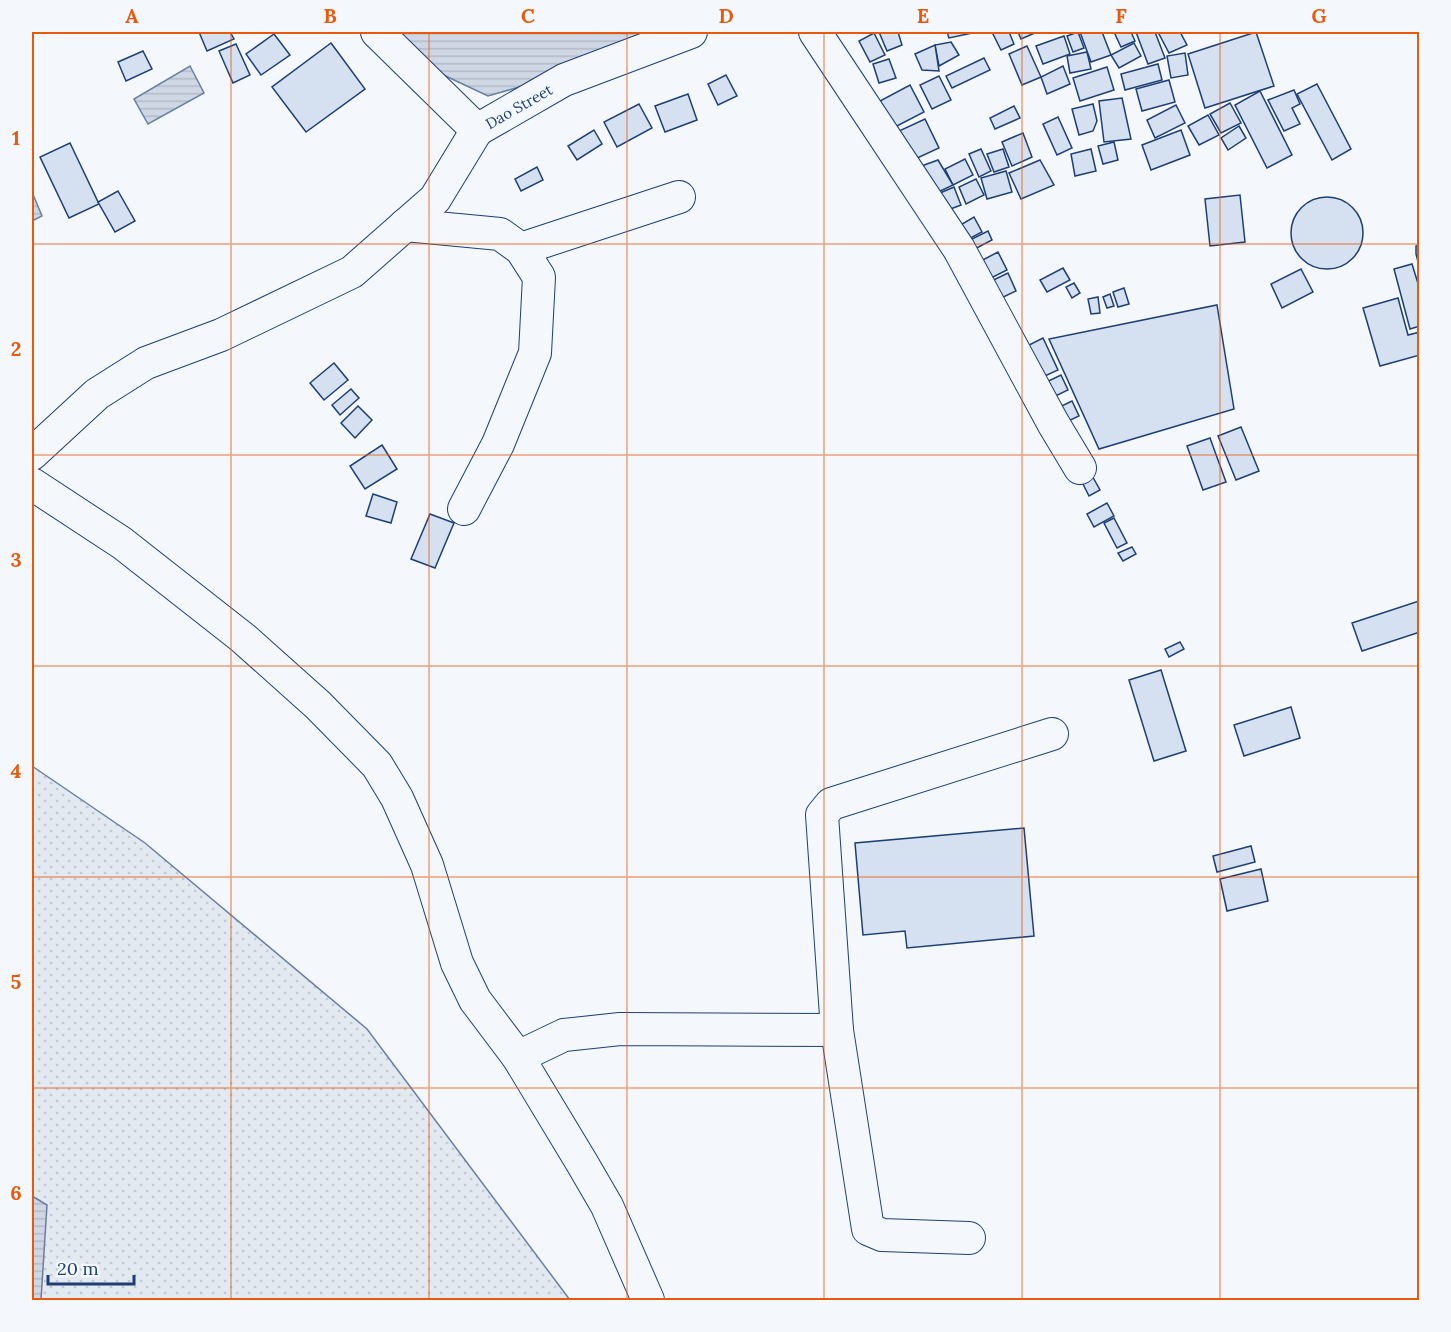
<svg xmlns="http://www.w3.org/2000/svg" width="1451" height="1332" viewBox="0 0 1451 1332" font-family="Lora,serif">
<style>
.grass{fill:url(#grass-dots);stroke:#687fa3;stroke-width:1.5}
.water{fill:url(#water-rules);stroke:#687fa3;stroke-width:1.5}
.building{fill:#d5e0f0;stroke:#1d3f73;stroke-width:1.5}
.lines{fill:none;stroke-linecap:round;stroke-linejoin:round}
.minor-casing{stroke:#1d3f73;stroke-width:34}
.minor{stroke:#f4f7fb;stroke-width:32}
.grid{fill:none;stroke:#e8590c;stroke-width:1.5;stroke-opacity:0.55}
.labels{text-anchor:middle;dominant-baseline:central;stroke-width:4.5;stroke-linejoin:round;paint-order:stroke}
.street-label{font-size:15px;fill:#1d3f73;stroke:#f4f7fb}
.neatline{fill:none;stroke:#e8590c;stroke-width:2}
.grid-label{font-size:20px;text-anchor:middle;font-weight:bold;fill:#e8590c}
</style>
<defs>
<pattern id="grass-dots" width="8" height="8" patternUnits="userSpaceOnUse" patternTransform="scale(1.5)"><rect width="8" height="8" fill="#e3e9f0"/><path d="M2 2h.1M6 6h.1" fill="none" stroke="#c2c9d1" stroke-width="1.8" stroke-linecap="round"/></pattern>
<pattern id="water-rules" width="6" height="5" patternUnits="userSpaceOnUse" patternTransform="scale(1.5)"><rect width="6" height="5" fill="#cfd7e4"/><path d="M0 2.5h6" fill="none" stroke="#b1bac7"/></pattern>
</defs>
<rect width="100%" height="100%" fill="#f4f7fb"/>
<polygon class="grass" points="32,766 145,843 367,1029 570,1300 32,1300"/>
<g class="water">
<polygon points="380,32 641,32 627,46 543,80 488,96 435,71"/>
<polygon points="190,66 204,93 148,124 134,99"/>
<polygon points="32,192 42,216 32,221"/>
<polygon points="32,1196 47,1205 41,1300 32,1300"/>
</g>
<g class="building">
<polygon points="199,32 230,32 234,39 207,51"/>
<polygon points="879,32 898,32 902,45 887,51"/>
<polygon points="947,32 977,32 949,38"/>
<polygon points="992,32 1009,32 1014,44 1001,50"/>
<polygon points="1018,32 1037,32 1021,39"/>
<polygon points="1078,32 1084,48 1073,52 1067,36"/>
<polygon points="1080,32 1102,32 1111,55 1091,62"/>
<polygon points="1114,32 1131,32 1135,41 1121,47"/>
<polygon points="1136,32 1155,32 1165,58 1148,64"/>
<polygon points="1158,32 1180,32 1187,45 1169,53"/>
<polygon points="1256,32 1274,86 1205,108 1188,54"/>
<polygon points="874,33 885,55 870,62 859,41"/>
<polygon points="274,34 290,55 261,75 246,54"/>
<polygon points="1064,36 1070,54 1043,64 1036,46"/>
<polygon points="951,42 959,55 939,66 935,45"/>
<polygon points="331,43 365,89 306,132 272,87"/>
<polygon points="1134,43 1141,56 1119,68 1111,55"/>
<polygon points="236,44 250,75 233,83 219,51"/>
<polygon points="935,45 939,71 922,70 915,54"/>
<polygon points="1027,46 1041,77 1022,85 1009,54"/>
<polygon points="143,51 152,69 126,81 118,62"/>
<polygon points="1087,52 1091,69 1070,73 1067,56"/>
<polygon points="1185,53 1188,75 1171,78 1167,56"/>
<polygon points="984,58 990,70 952,88 946,76"/>
<polygon points="889,59 896,78 879,83 873,64"/>
<polygon points="1158,64 1162,80 1125,90 1121,74"/>
<polygon points="1063,66 1070,84 1047,94 1041,77"/>
<polygon points="1107,67 1114,90 1080,101 1073,78"/>
<polygon points="726,75 737,96 718,105 708,84"/>
<polygon points="939,76 951,100 932,109 920,85"/>
<polygon points="1169,80 1175,102 1142,111 1136,89"/>
<polygon points="1317,84 1351,149 1332,160 1297,94"/>
<polygon points="910,85 924,112 895,127 880,101"/>
<polygon points="1294,90 1300,104 1292,108 1300,124 1284,131 1268,100"/>
<polygon points="1260,91 1292,155 1267,168 1235,105"/>
<polygon points="688,94 697,120 665,132 655,106"/>
<polygon points="1122,98 1131,139 1104,142 1099,101"/>
<polygon points="1230,103 1241,123 1221,133 1210,114"/>
<polygon points="639,104 652,128 617,147 604,122"/>
<polygon points="1093,104 1097,121 1093,131 1079,135 1072,109"/>
<polygon points="1176,105 1185,123 1155,138 1147,120"/>
<polygon points="1014,106 1020,118 995,129 990,118"/>
<polygon points="1208,115 1219,135 1199,145 1188,126"/>
<polygon points="1058,117 1072,148 1057,155 1043,124"/>
<polygon points="925,119 939,148 913,160 899,131"/>
<polygon points="1239,126 1246,138 1228,150 1221,138"/>
<polygon points="594,130 602,144 577,160 568,146"/>
<polygon points="1181,130 1190,155 1151,170 1142,145"/>
<polygon points="1023,133 1032,157 1012,166 1002,142"/>
<polygon points="1114,142 1118,160 1103,164 1098,146"/>
<polygon points="70,143 99,204 69,218 40,157"/>
<polygon points="981,149 991,171 979,177 969,154"/>
<polygon points="1003,149 1009,167 994,172 987,154"/>
<polygon points="1091,149 1096,171 1075,176 1071,154"/>
<polygon points="965,159 973,175 953,185 945,169"/>
<polygon points="938,160 953,185 928,197 916,168"/>
<polygon points="1040,160 1054,185 1021,199 1009,173"/>
<polygon points="537,167 543,180 521,191 515,179"/>
<polygon points="1006,171 1012,192 987,199 981,178"/>
<polygon points="976,179 984,195 966,204 959,187"/>
<polygon points="954,187 961,205 940,213 933,196"/>
<polygon points="118,191 135,221 115,232 98,202"/>
<polygon points="1240,195 1245,242 1210,246 1205,199"/>
<circle cx="1327" cy="233" r="36"/>
<polygon points="974,217 982,232 965,241 957,227"/>
<polygon points="988,231 992,240 973,250 968,241"/>
<polygon points="1420,245 1420,269 1416,254 1416,246"/>
<polygon points="998,252 1007,270 983,282 975,264"/>
<polygon points="1412,264 1420,290 1420,326 1410,329 1394,269"/>
<polygon points="1063,268 1070,280 1047,292 1040,280"/>
<polygon points="1301,269 1313,292 1282,308 1271,284"/>
<polygon points="1008,273 1016,291 995,301 987,283"/>
<polygon points="1074,283 1080,293 1072,298 1066,287"/>
<polygon points="1124,288 1129,304 1118,307 1113,292"/>
<polygon points="1110,294 1114,306 1107,308 1103,297"/>
<polygon points="1098,297 1100,313 1091,314 1088,299"/>
<polygon points="1398,298 1408,335 1420,332 1420,355 1380,366 1363,308"/>
<polygon points="1217,305 1234,409 1099,449 1049,339"/>
<polygon points="1043,338 1058,370 1032,382 1017,351"/>
<polygon points="334,363 348,380 324,400 310,383"/>
<polygon points="1061,375 1068,390 1045,401 1038,386"/>
<polygon points="351,389 359,398 340,415 332,405"/>
<polygon points="1072,401 1079,416 1058,426 1051,411"/>
<polygon points="358,406 372,420 355,438 341,423"/>
<polygon points="1241,427 1259,471 1236,480 1218,436"/>
<polygon points="1210,438 1226,482 1203,490 1187,446"/>
<polygon points="382,445 397,469 365,489 350,466"/>
<polygon points="1090,472 1100,490 1089,496 1080,478"/>
<polygon points="373,494 397,502 391,523 366,516"/>
<polygon points="1107,503 1114,516 1094,527 1087,514"/>
<polygon points="430,514 454,523 435,568 411,559"/>
<polygon points="1114,518 1127,543 1117,548 1104,523"/>
<polygon points="1132,547 1136,554 1123,561 1118,553"/>
<polygon points="1419,601 1420,632 1362,651 1352,623"/>
<polygon points="1180,642 1184,649 1169,657 1165,649"/>
<polygon points="1161,670 1186,751 1154,761 1129,680"/>
<polygon points="1291,707 1300,738 1244,756 1234,725"/>
<polygon points="1024,828 1034,936 907,948 905,931 863,935 855,843"/>
<polygon points="1251,846 1255,862 1217,872 1213,856"/>
<polygon points="1261,869 1268,901 1227,911 1220,879"/>
</g>
<g class="lines">
<defs>
<g id="minor">
<path id="s1" d="M377 32 477 130 564 80 691 32"/>
<polyline points="815,32 959,249 1053,423 1080,468"/>
<polyline points="405,225 500,234 521,249 539,277 535,353 498,444 464,509"/>
<polyline points="521,249 679,197"/>
<polyline points="32,454 97,394 146,363 221,335 352,272 435,199 477,130"/>
<polyline points="32,484 122,543 243,638 318,705 377,765 397,798 427,865 457,963 475,1000 518,1057 582,1163 607,1206 648,1300"/>
<polyline points="837,1030 822,815 831,804 1052,734"/>
<polyline points="518,1057 564,1035 620,1029 837,1030 868,1229 882,1235 969,1238"/>
</g>
</defs>
<use href="#minor" class="minor-casing"/>
<use href="#minor" class="minor"/>
</g>
<path class="grid" d="M231 32V1300M429 32V1300M627 32V1300M824 32V1300M1022 32V1300M1220 32V1300M32 244H1420M32 455H1420M32 666H1420M32 877H1420M32 1088H1420"/>
<g class="labels">
<g class="street-label">
<text stroke="none"><textPath href="#s1" startOffset="188">Dao Street</textPath></text>
</g>
</g>
<rect width="1451" height="1332" fill="none" stroke="#f4f7fb" stroke-width="66"/>
<path d="M48 1275v9h86v-9" fill="none" stroke="#1d3f73" stroke-width="3"/>
<text x="57" y="1275" font-size="18" fill="#1d3f73" stroke="#f4f7fb" stroke-width="4.5" paint-order="stroke">20 m</text>
<rect x="33" y="33" width="1385" height="1266" class="neatline"/>
<g class="grid-label">
<text x="132" y="23">A</text>
<text x="330" y="23">B</text>
<text x="528" y="23">C</text>
<text x="726" y="23">D</text>
<text x="923" y="23">E</text>
<text x="1121" y="23">F</text>
<text x="1319" y="23">G</text>
<text x="16" y="145">1</text>
<text x="16" y="356">2</text>
<text x="16" y="567">3</text>
<text x="16" y="778">4</text>
<text x="16" y="989">5</text>
<text x="16" y="1200">6</text>
</g>
</svg>
